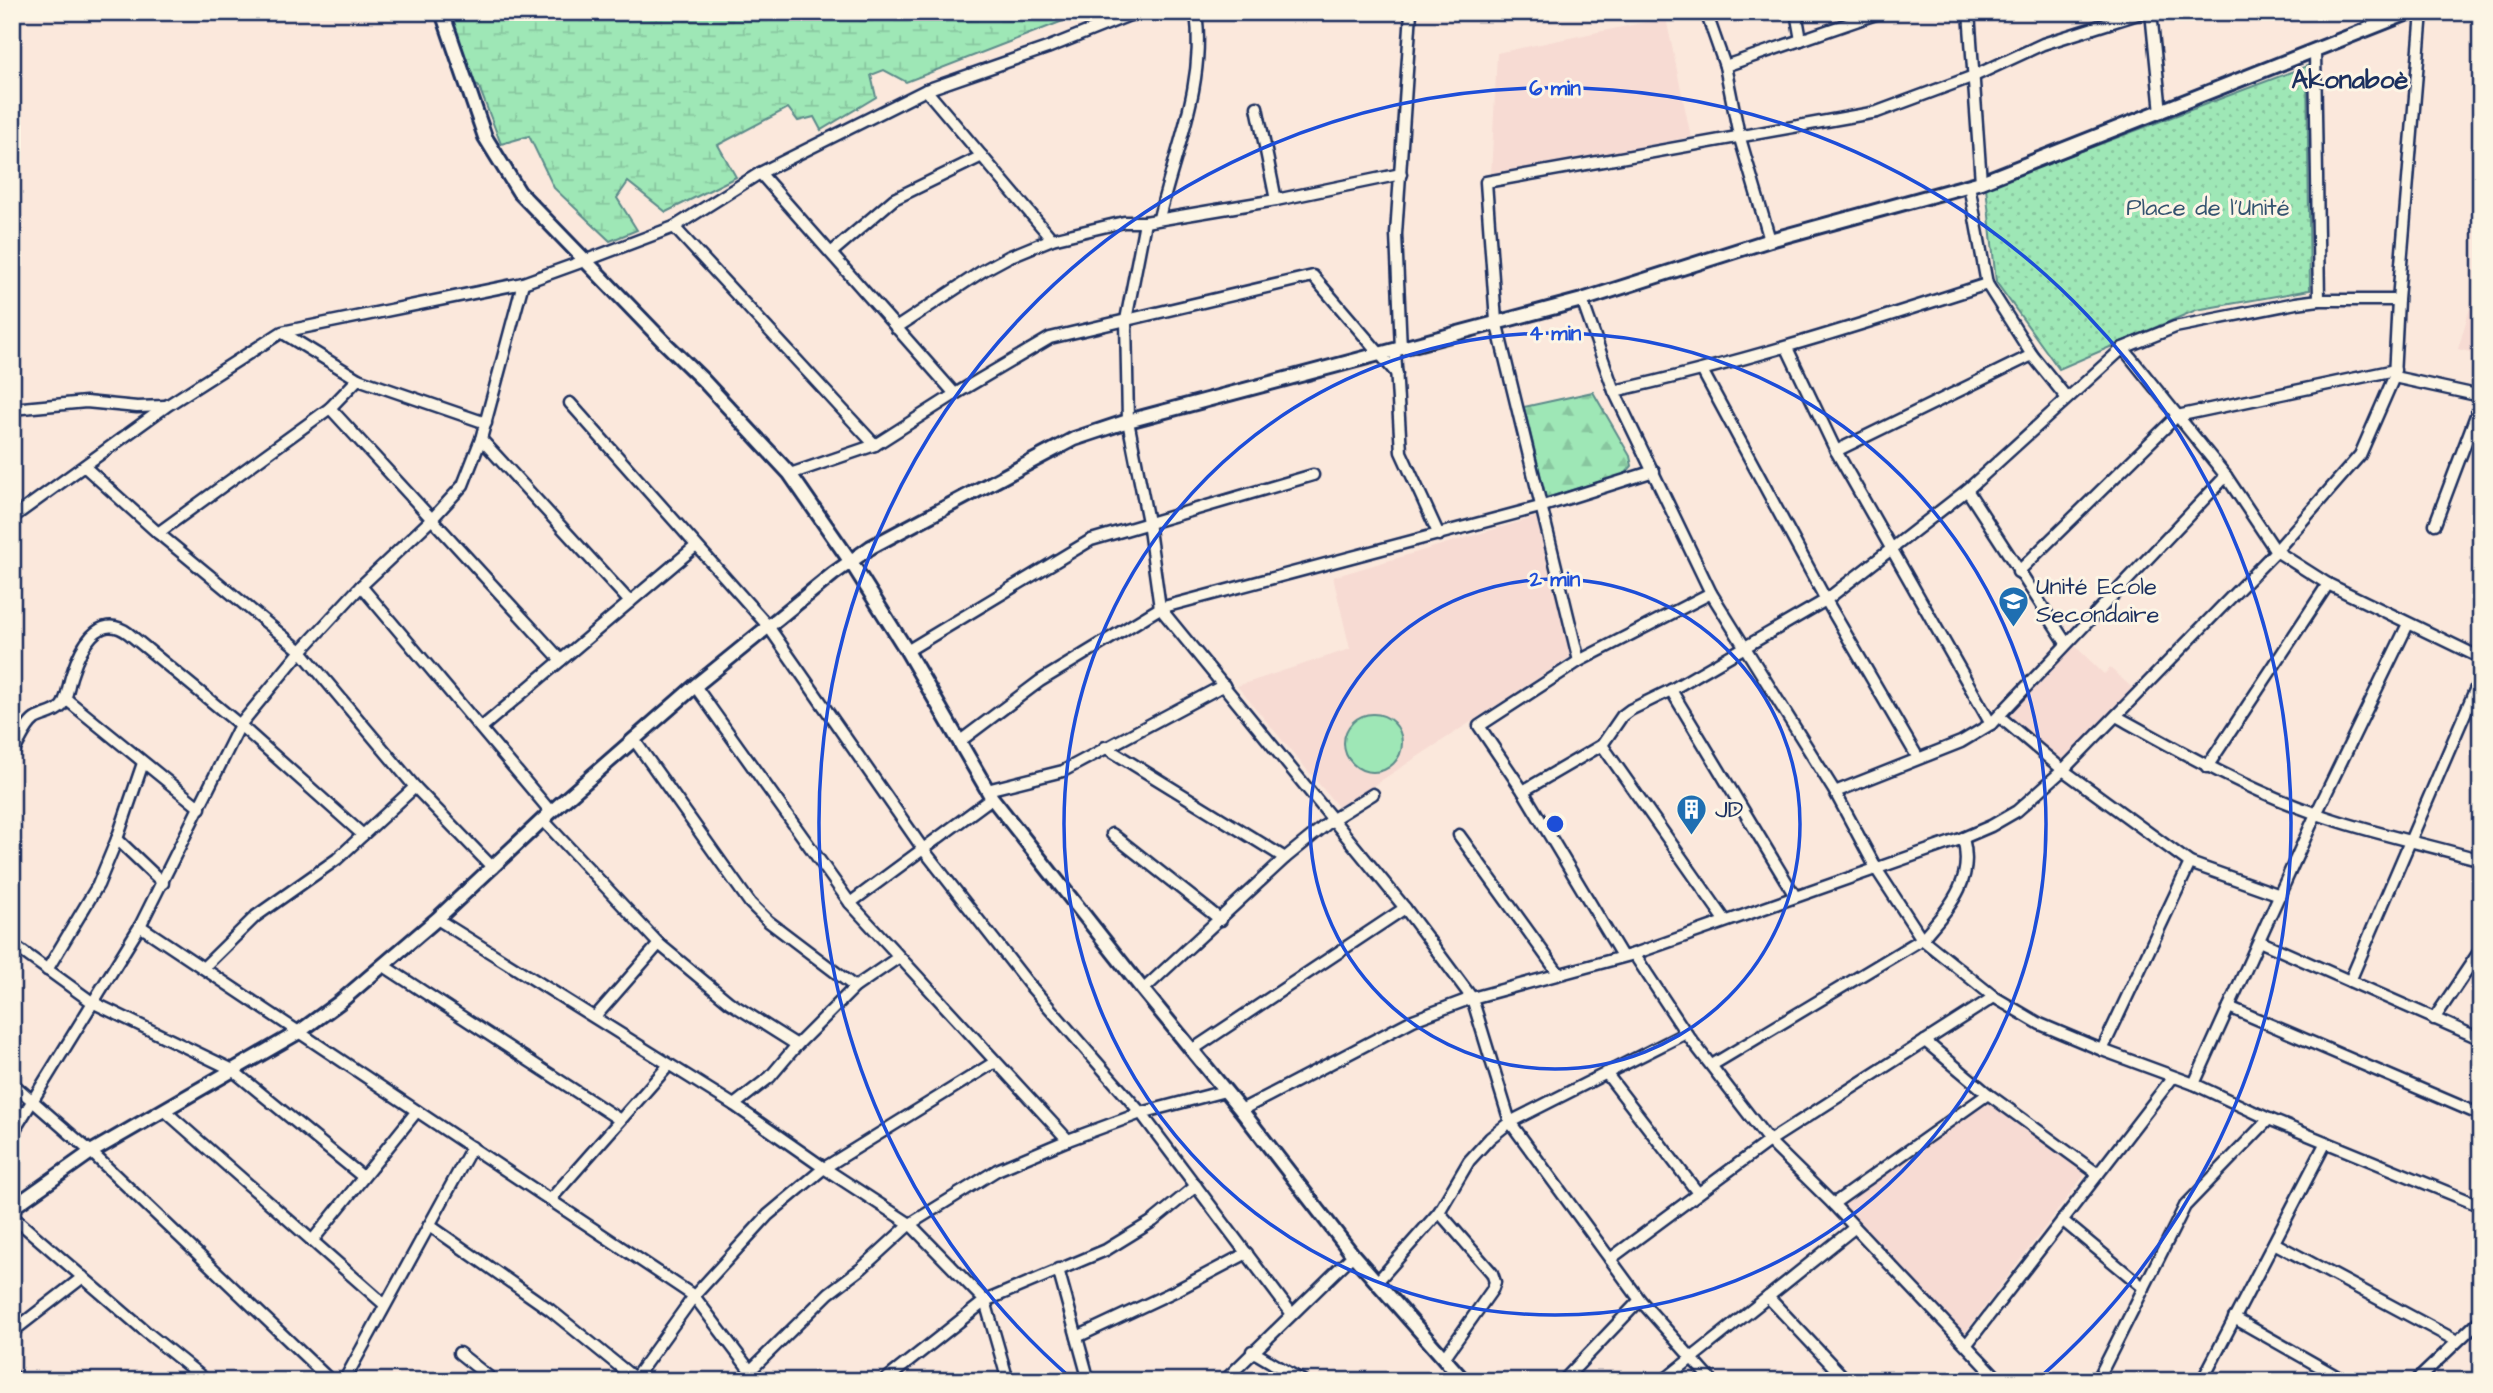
<svg xmlns="http://www.w3.org/2000/svg" width="2493" height="1393" viewBox="0 0 2493 1393" font-family="'Architects Daughter',sans-serif">
<style>
.built{fill:#f7dbd3}
.forest{fill:url(#forest-firs);stroke:#5c8b8a;stroke-width:2}
.wetland{fill:url(#wetland-marsh);stroke:#5c8b8a;stroke-width:2}
.park{fill:url(#park-dots);stroke:#5c8b8a;stroke-width:2}
.pitch{fill:#9ee7b6;stroke:#5c8b8a;stroke-width:2}
.lines{fill:none;stroke-linecap:round;stroke-linejoin:round}
.street-casing{stroke:#1b2f5e;stroke-width:15}
.secondary-casing{stroke:#1b2f5e;stroke-width:18}
.street{stroke:#fcf5e5;stroke-width:10}
.secondary{stroke:#fcf5e5;stroke-width:12}
.ring{fill:none;stroke:#1d4ed8;stroke-width:3.5}
.labels{text-anchor:middle;dominant-baseline:central;stroke-width:6;stroke-linejoin:round;paint-order:stroke}
.park-label{font-size:24px;fill:#355470;stroke:#fcf5e5}
.poi-label{font-size:24px;fill:#1b2f5e;stroke:#fcf5e5;text-anchor:start}
.neighbourhood-label{font-size:26px;font-weight:bold;fill:#1b2f5e;stroke:#fcf5e5}
.centre{fill:#1d4ed8;stroke:#fcf5e5;stroke-width:3.5}
.ring-label{font-size:21px;text-anchor:middle;font-weight:bold;fill:#1d4ed8;stroke:#fcf5e5;stroke-width:6;stroke-linejoin:round;paint-order:stroke}
</style>
<defs>
<pattern id="forest-firs" width="22" height="20" patternUnits="userSpaceOnUse" patternTransform="scale(1.75)"><rect width="22" height="20" fill="#9ee7b6"/><path d="M5 1l3.5 6h-7zM16 11l3.5 6h-7z" fill="#88c69f"/></pattern>
<pattern id="wetland-marsh" width="20" height="14" patternUnits="userSpaceOnUse" patternTransform="scale(1.75)"><rect width="20" height="14" fill="#9ee7b6"/><path d="M1 5h8M5 5V1M11 12h8M15 12V8" fill="none" stroke="#88c69f"/></pattern>
<pattern id="park-dots" width="8" height="8" patternUnits="userSpaceOnUse" patternTransform="scale(1.75)"><rect width="8" height="8" fill="#9ee7b6"/><path d="M2 2h.1M6 6h.1" fill="none" stroke="#88c69f" stroke-width="1.8" stroke-linecap="round"/></pattern>
</defs>
<rect width="100%" height="100%" fill="#fbe8dc"/>
<filter id="ink" filterUnits="userSpaceOnUse"><feTurbulence type="fractalNoise" baseFrequency=".0143" numOctaves="2"/><feDisplacementMap in="SourceGraphic" scale="14" xChannelSelector="R" yChannelSelector="G"/><feConvolveMatrix kernelMatrix="1 2 1 2 8 2 1 2 1" color-interpolation-filters="sRGB"/></filter>
<g filter="url(#ink)">
<g class="built">
<polygon points="1666,18 1691,137 1491,176 1497,53"/>
<polygon points="2481,270 2481,355 2458,349"/>
<polygon points="1536,517 1572,656 1339,808 1237,686 1350,649 1333,577"/>
<polygon points="2075,646 2104,674 2110,668 2137,692 2064,765 2004,716"/>
<polygon points="1989,1101 2086,1173 1965,1333 1840,1205"/>
</g>
<polygon class="forest" points="1593,392 1630,456 1632,466 1625,474 1546,498 1524,407"/>
<polygon class="wetland" points="447,12 1086,12 906,82 884,70 871,75 876,97 821,130 814,117 798,121 788,108 718,145 736,177 666,212 628,182 617,198 637,230 610,241 554,188 529,136 501,144 479,87 469,76"/>
<polygon class="park" points="2307,66 2310,290 2196,310 2059,369 1996,282 1986,187"/>
<circle class="pitch" cx="1373" cy="743" r="29"/>
<g class="lines">
<defs>
<g id="street">
<polyline points="1706,12 1725,66 1739,135 1770,240"/>
<polyline points="1796,12 1801,40"/>
<polyline points="1969,12 1981,182"/>
<polyline points="2151,12 2161,112"/>
<polyline points="2315,52 2319,300"/>
<polyline points="1725,66 1882,12"/>
<polyline points="926,90 1052,239"/>
<polyline points="1257,107 1276,200"/>
<polyline points="760,173 955,394"/>
<polyline points="1969,185 1987,284 2032,355 2066,397"/>
<path d="M1159 218C1175 150 1206 84 1196 12"/>
<polyline points="1145,222 1126,320 1128,421 1148,522 1160,608 1405,908 1472,998 1510,1122 1640,1300 1712,1381"/>
<polyline points="674,227 875,445"/>
<polyline points="831,253 894,199 982,156"/>
<polyline points="1582,300 1614,391 1711,593 1835,792 1877,870 1922,939 1994,997 2040,1024 2102,1050 2194,1084 2269,1119 2481,1206"/>
<polyline points="896,328 984,270 1008,257 1052,239 1124,222 1145,222 1276,200 1401,174"/>
<polyline points="283,333 358,379 486,423"/>
<polyline points="1787,348 1836,451 1991,724"/>
<polyline points="2123,348 2226,476 2276,551 2328,584 2481,658"/>
<polyline points="1401,349 1396,234 1411,12"/>
<polyline points="1395,350 1401,452 1439,535"/>
<polyline points="1703,372 1826,600 1918,758"/>
<polyline points="2394,377 2481,396"/>
<path d="M1614 391C1741 363 1863 324 1987 284"/>
<polyline points="570,403 768,626 923,849 1027,982 1141,1113 1292,1314"/>
<polyline points="330,408 561,660"/>
<polyline points="12,409 86,402 137,407 165,406"/>
<polyline points="481,439 630,602"/>
<polyline points="1836,451 2032,355"/>
<polyline points="85,467 158,533 301,651 415,787 493,868"/>
<polyline points="790,474 875,445 955,394 1050,338 1313,276 1397,374"/>
<polyline points="1967,490 2066,643"/>
<polyline points="12,518 168,405 282,332 523,283 584,261 674,227 760,173 926,90 1047,48 1137,12"/>
<polyline points="2435,524 2481,402"/>
<polyline points="158,533 330,408 358,379"/>
<polyline points="2018,572 2177,416 2395,370"/>
<polyline points="361,586 551,812"/>
<polyline points="907,651 1091,540 1313,475"/>
<polyline points="1579,661 1496,321 1486,182 1877,112 1974,76 2043,44 2144,12"/>
<polyline points="695,686 850,903 1068,1140"/>
<polyline points="1671,690 1795,896"/>
<polyline points="66,699 200,808"/>
<path d="M2116 716C2181 752 2246 789 2317 814 2370 833 2426 844 2481 860"/>
<polyline points="2000,717 2063,770 2190,863 2280,895"/>
<polyline points="481,728 696,546"/>
<polyline points="635,741 750,903 768,921 855,987"/>
<polyline points="959,742 1040,681 1160,608 1540,507 1654,471"/>
<polyline points="1602,745 1725,920"/>
<polyline points="1105,747 1285,858"/>
<path d="M12 754C19 744 25 726 35 719 44 714 54 714 62 706 68 696 68 685 72 674 80 649 98 611 128 633L240 725 363 835"/>
<polyline points="2207,767 2328,584"/>
<polyline points="987,790 1063,771 1224,685"/>
<polyline points="1523,791 1602,745 1622,716 1630,710 1671,690 1826,600 1967,490 2123,348 2175,327 2296,303 2319,300 2398,300"/>
<polyline points="1835,792 1961,742 1991,724 2226,476"/>
<polyline points="543,820 659,944 729,1002 797,1045"/>
<polyline points="1112,834 1221,920"/>
<polyline points="1459,835 1559,974"/>
<polyline points="117,839 163,883"/>
<polyline points="850,903 992,798"/>
<polyline points="437,919 734,1105 824,1168 910,1224 985,1301 1008,1381"/>
<polyline points="140,926 694,1296 758,1381"/>
<polyline points="2259,941 2481,1039"/>
<polyline points="12,944 92,1002 231,1069 363,1177"/>
<polyline points="1634,954 1686,1033 1769,1141 1833,1204 2000,1381"/>
<polyline points="1622,956 1523,791 1479,726 1579,661 1711,593"/>
<polyline points="384,966 620,1120"/>
<polyline points="203,968 256,916 337,859 415,787"/>
<polyline points="47,970 98,885 117,839 143,763"/>
<polyline points="2350,981 2481,676"/>
<polyline points="1143,990 1285,858 1333,819 1373,794"/>
<polyline points="2229,1007 2481,1115"/>
<polyline points="595,1017 659,944"/>
<polyline points="2434,1019 2481,949"/>
<polyline points="1925,1041 1988,1094 2098,1174"/>
<polyline points="1192,1050 1405,908"/>
<polyline points="2102,1050 2190,863"/>
<path d="M1712 1065 1922 939C1949 907 1975 882 1963 838"/>
<polyline points="1606,1073 1698,1193"/>
<polyline points="12,1083 91,1152 331,1381"/>
<polyline points="2194,1084 2316,814 2408,624"/>
<polyline points="734,1105 770,1077 797,1045 855,987 899,957"/>
<polyline points="164,1110 385,1305"/>
<polyline points="1241,1110 1413,1020 1472,998 1634,954 1963,838 1991,826 2017,811 2063,770 2276,551 2360,455 2394,377 2398,300 2422,12"/>
<polyline points="12,1134 140,926 240,725 301,651 361,586 432,519 463,485 481,439 523,283"/>
<polyline points="550,1200 669,1065"/>
<polyline points="1833,1204 1988,1094"/>
<polyline points="1439,1212 1492,1273 1495,1282 1492,1290 1444,1358"/>
<polyline points="12,1216 145,1331 207,1381"/>
<polyline points="2062,1220 2144,1288"/>
<polyline points="429,1225 549,1309 634,1378"/>
<polyline points="312,1241 417,1111"/>
<polyline points="2274,1243 2457,1341"/>
<polyline points="1610,1259 1769,1141 1994,997"/>
<polyline points="1058,1269 1089,1381"/>
<polyline points="1377,1282 1439,1212 1469,1161 1490,1138 1510,1122 1686,1033"/>
<polyline points="1768,1297 1847,1381"/>
<polyline points="2234,1318 2345,1381"/>
<polyline points="12,1332 83,1277"/>
<polyline points="1077,1337 1175,1291 1247,1253"/>
<polyline points="1967,1344 2173,1077"/>
<polyline points="1252,1351 1303,1381"/>
<polyline points="459,1353 494,1381"/>
<polyline points="12,1375 20,1381"/>
<polyline points="344,1381 472,1147"/>
<polyline points="633,1381 694,1296 768,1215 824,1168 995,1062"/>
<polyline points="743,1381 751,1370 829,1293 862,1268 910,1224 997,1170 1068,1140 1141,1113 1225,1091"/>
<polyline points="884,1381 985,1301 1106,1250 1153,1221 1196,1186"/>
<polyline points="1224,1381 1353,1255"/>
<polyline points="1563,1381 1640,1300"/>
<polyline points="1663,1381 1854,1228"/>
<polyline points="2097,1381 2185,1206 2269,1119"/>
<polyline points="2202,1381 2326,1142"/>
<polyline points="2416,1381 2481,1319"/>
</g>
<g id="secondary">
<polyline points="442,12 485,137 519,192 665,343 702,379 790,474 851,562 907,651 992,798 1143,990 1241,1110 1353,1255 1464,1381"/>
<polyline points="12,1208 91,1152 299,1032 340,1002 437,919 551,812 695,686 833,574 871,547 1074,439 1128,421 1582,300 1770,240 1981,182 2411,12"/>
</g>
</defs>
<use href="#street" class="street-casing"/>
<use href="#secondary" class="secondary-casing"/>
<use href="#street" class="street"/>
<use href="#secondary" class="secondary"/>
</g>
</g>
<g class="ring">
<circle cx="1555" cy="824" r="245"/>
<circle cx="1555" cy="824" r="491"/>
<path d="M1072 1379A736 736 0 1 1 2038 1379"/>
</g>
<defs>
<symbol id="school-pin" viewBox="-11 -11 22 30"><path d="M0 17L-7.5 6A9.5 9.5 0 1 1 7.5 6Z" fill="#1f6fb2" stroke="#fcf5e5"/><path d="M0-5L7-2L0 1L-7-2ZM-4 1L0 2.5L4 1V4Q0 6-4 4Z" fill="#fff"/></symbol>
<symbol id="building-pin" viewBox="-11 -11 22 30"><path d="M0 17L-7.5 6A9.5 9.5 0 1 1 7.5 6Z" fill="#1f6fb2" stroke="#fcf5e5"/><path d="M-4-6H4V6H1V3H-1V6H-4ZM-2.5-4.3h1.7v1.8h-1.7ZM.8-4.3h1.7v1.8H.8ZM-2.5-1h1.7V.8h-1.7ZM.8-1h1.7V.8H.8Z" fill="#fff"/></symbol>
</defs>
<g fill-rule="evenodd">
<use href="#school-pin" x="1996" y="584" width="35" height="47"/>
<use href="#building-pin" x="1674" y="792" width="35" height="47"/>
</g>
<g class="labels">
<g class="park-label">
<text x="2208" y="208">Place de l'Unité</text>
</g>
<g class="poi-label">
<text x="2036" y="587">Unité Ecole<tspan x="2036" dy="28">Secondaire</tspan></text>
<text x="1715" y="810">JD</text>
</g>
<g class="neighbourhood-label">
<text x="2350" y="80">Akonaboè</text>
</g>
</g>
<circle cx="1555" cy="824" r="10" class="centre"/>
<g class="ring-label">
<text x="1555" y="95">6 min</text>
<text x="1555" y="340">4 min</text>
<text x="1555" y="586">2 min</text>
</g>
<rect width="2493" height="1393" fill="none" stroke="#fcf5e5" stroke-width="42"/>
<rect x="21" y="21" width="2451" height="1351" fill="none" stroke="#1b2f5e" stroke-width="2.5" filter="url(#ink)"/>
</svg>
